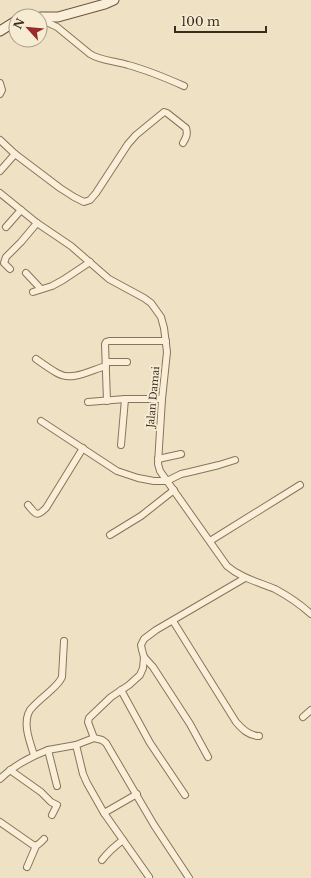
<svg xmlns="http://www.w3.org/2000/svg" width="311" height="878" viewBox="0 0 311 878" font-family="'Libre Baskerville',serif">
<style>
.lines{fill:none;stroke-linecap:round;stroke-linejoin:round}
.street-casing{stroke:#8a735a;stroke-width:8}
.secondary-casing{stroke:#6c543d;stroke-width:11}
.street{stroke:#f9efd8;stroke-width:6}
.secondary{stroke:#f9efd8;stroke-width:9}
.labels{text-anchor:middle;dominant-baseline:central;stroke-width:4;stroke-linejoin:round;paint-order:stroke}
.street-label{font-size:10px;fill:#3a2b1e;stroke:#f6ecd4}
</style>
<rect width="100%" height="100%" fill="#efe2c4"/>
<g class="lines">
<defs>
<g id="street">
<path d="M40 19 57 27 90 54C101 61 116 61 128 65 147 70 166 78 184 86"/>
<polyline points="0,83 2,90 0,94"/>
<polyline points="0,140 15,154"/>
<path d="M0 171 15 154 60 188 74 197 84 202 90 200 96 193 128 144 136 135 164 112 167 113 186 128C188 134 186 138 183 143"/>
<path d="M0 193 37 223 71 246 109 279 144 298 151 303 161 317 164 328 167 352 162 399 159 447 158 464 160 471 227 566C241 578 258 582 275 589 288 596 300 604 311 614"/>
<polyline points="6,227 21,210"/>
<polyline points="10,269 4,263 6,257 21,242 37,223"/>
<polyline points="26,273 41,289"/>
<polyline points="33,292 52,286 63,280 90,262"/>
<path d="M36 359C43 364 50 369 57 373 72 382 91 370 106 366"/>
<polyline points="106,362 127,362"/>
<polyline points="107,401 105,344 106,342 109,341 166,341"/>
<polyline points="88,402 125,399 162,399"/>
<polyline points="41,421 117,471 138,478 154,481 167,481 181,474 190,472 219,465 235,460"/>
<polyline points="121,445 125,399"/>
<polyline points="158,459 181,454"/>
<path d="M28 505C36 514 36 518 46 508L83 448"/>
<polyline points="110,535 141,516 174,490"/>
<polyline points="210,541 300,485"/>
<path d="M173 621 236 722C242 729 249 736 259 736"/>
<polyline points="144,657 153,667 190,724 208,757"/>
<polyline points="121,690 150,743 185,795"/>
<polyline points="303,717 311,710"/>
<polyline points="76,745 83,774 87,783 104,813 149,877"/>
<path d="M34 755C30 742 22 723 30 710 35 704 42 698 48 693 53 688 59 684 62 677L64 641"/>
<polyline points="10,770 41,792 51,802 57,805 52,815"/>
<path d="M0 779C14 765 30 757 48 750"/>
<polyline points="57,786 48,750 76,745 94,738"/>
<polyline points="104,813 137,794"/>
<path d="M0 822 33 845C38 846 40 843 44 839"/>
<path d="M102 860C108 852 115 846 123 840"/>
<polyline points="27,867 36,846"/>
<polyline points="189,878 154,825 106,743 102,740 94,738 88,722 89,718 111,697 129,685 140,675 143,668 144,657 142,650 141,645 144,639 156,630 245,578"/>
</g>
<g id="secondary">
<polyline points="22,16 27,15 32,16"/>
<polyline points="40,17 58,17 105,4 114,0"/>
<polyline points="0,31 16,21"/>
</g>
</defs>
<use href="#street" class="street-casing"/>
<use href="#secondary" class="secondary-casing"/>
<use href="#street" class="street"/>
<use href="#secondary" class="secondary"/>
</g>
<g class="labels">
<g class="street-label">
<text transform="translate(153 397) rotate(-85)">Jalan Damai</text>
</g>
</g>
<g transform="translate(28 28) rotate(297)"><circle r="19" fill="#f6ecd4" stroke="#ab9f8b"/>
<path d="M0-3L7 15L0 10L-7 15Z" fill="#9a292b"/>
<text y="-6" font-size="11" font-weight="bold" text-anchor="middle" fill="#3a2b1e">N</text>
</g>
<path d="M175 26v6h91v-6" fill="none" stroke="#3a2b1e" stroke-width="2"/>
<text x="181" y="26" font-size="12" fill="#3a2b1e" stroke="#f6ecd4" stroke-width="3" paint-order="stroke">100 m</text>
</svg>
